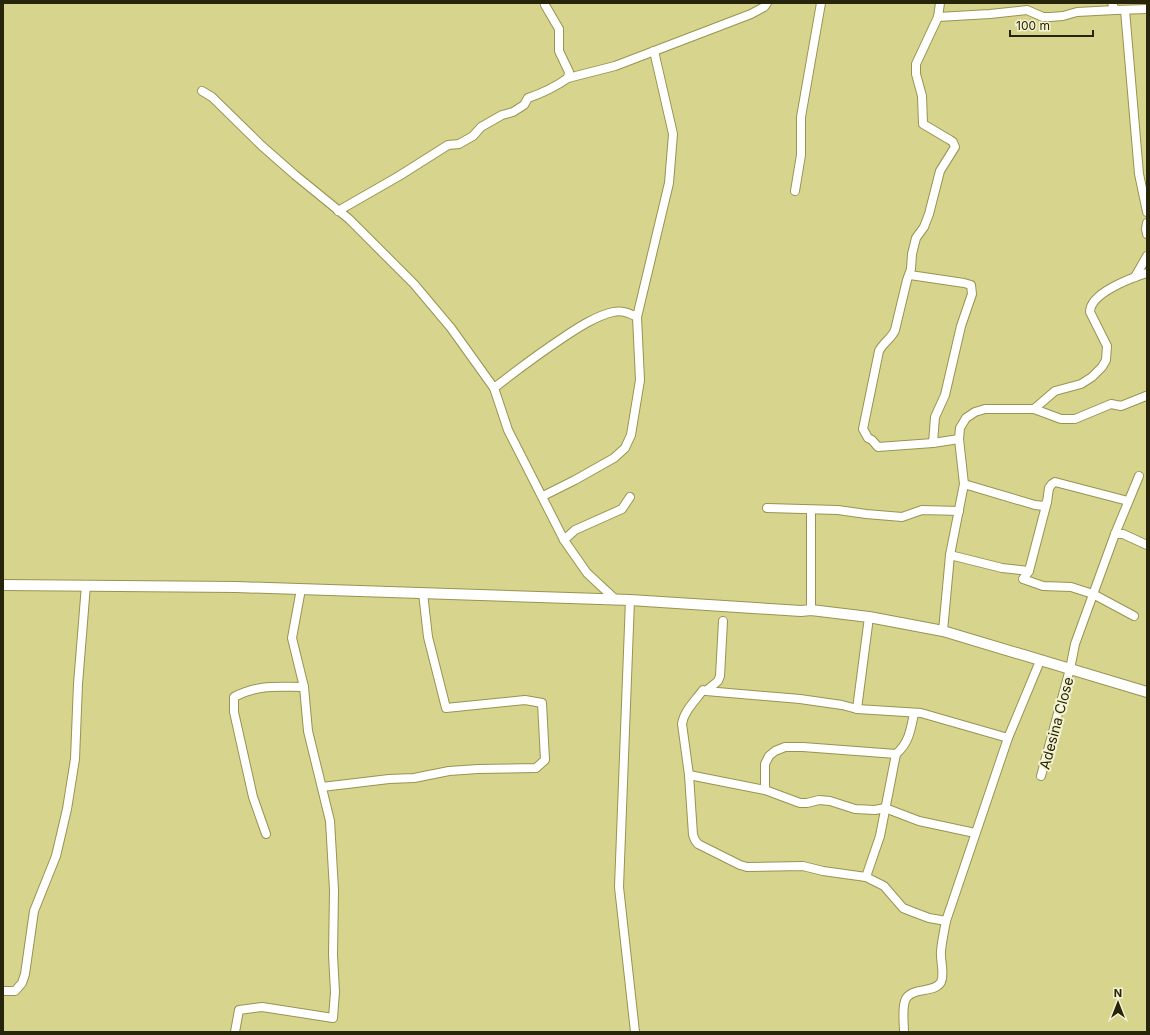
<svg xmlns="http://www.w3.org/2000/svg" width="1150" height="1035" viewBox="0 0 1150 1035" font-family="Inter,sans-serif">
<style>
.lines{fill:none;stroke-linecap:round;stroke-linejoin:round}
.minor-casing{stroke:#989450;stroke-width:10}
.major-casing{stroke:#989450;stroke-width:12}
.minor{stroke:#fff;stroke-width:8}
.major{stroke:#fff;stroke-width:10}
.labels{text-anchor:middle;dominant-baseline:central;stroke-width:4;stroke-linejoin:round;paint-order:stroke}
.street-label{font-size:14px;fill:#272509;stroke:#f4f3d1}
</style>
<rect width="100%" height="100%" fill="#d7d48e"/>
<g class="lines">
<defs>
<g id="minor">
<path d="M940 3 938 17 916 64V74L922 96 923 124 950 140 953 142 955 147 940 171 929 214 924 227 916 238 912 254 911 269 907 280 895 330C892 338 883 343 879 351L863 429 868 438 872 440 878 447 933 443 959 439"/>
<polyline points="1112,3 1115,10 1147,9"/>
<polyline points="1125,10 1139,174 1147,212"/>
<polyline points="938,17 990,14 1027,10 1043,17 1050,17 1063,16 1077,12 1115,10"/>
<polyline points="568,78 615,66 751,14 764,7 767,3"/>
<polyline points="202,91 212,97 262,146 295,175 349,219 414,284 451,328 494,388 508,430 564,540 587,573 616,600"/>
<polyline points="795,191 801,155 801,117 821,3"/>
<path d="M338 211 399 176 448 145 459 144 473 136 481 127 502 115 513 112 524 105 528 98C543 93 555 87 568 78L569 72 559 51V29L545 5"/>
<polyline points="1147,223 1146,229 1147,234"/>
<polyline points="910,275 964,283 971,285 972,294 961,326 945,395 935,417 933,443"/>
<polyline points="1135,277 1147,256"/>
<path d="M494 388C517 370 540 353 564 337 579 327 596 316 613 312 622 310 629 313 637 317"/>
<path d="M1034 409 1055 391 1081 384 1092 377 1102 367 1106 360 1107 346 1090 312C1090 293 1131 278 1147 273"/>
<polyline points="964,484 1035,505 1044,506 1047,502"/>
<polyline points="543,496 575,480 614,458 625,448 631,435 640,380 637,317 669,183 673,134 654,51"/>
<polyline points="767,508 838,510 866,514 902,517 922,510 959,511"/>
<polyline points="811,510 811,610"/>
<polyline points="1115,534 1123,534 1147,545"/>
<polyline points="564,540 575,530 622,509 630,497"/>
<polyline points="950,555 1002,568 1029,571 1023,579 1043,586 1071,587 1093,594 1134,616"/>
<polyline points="1029,571 1047,502 1049,488 1052,484 1055,482 1128,501"/>
<polyline points="630,600 619,887 635,1032"/>
<path d="M723 621 720 676 718 681 706 691 703 690C695 701 684 711 682 724L689 775 693 835 695 840 698 844 740 865 747 867 803 866 823 871 866 877 884 886 903 908 913 912 929 918 946 921"/>
<polyline points="943,631 950,555 964,484 959,439 960,428 966,418 975,412 985,409 1034,409 1061,419 1075,419 1111,404 1121,406 1146,396"/>
<polyline points="706,691 800,699 842,705 857,709 921,713 1008,738"/>
<polyline points="857,709 869,617"/>
<polyline points="689,775 765,790 800,803 807,803 819,800 830,801 855,809 875,810 885,808 919,821 975,833"/>
<polyline points="1041,776 1070,669 1075,644 1115,534 1139,476"/>
<polyline points="322,787 389,779 414,778 449,771 478,769 536,768 545,760 542,703 525,700 446,708 428,637 423,593"/>
<path d="M765 790V764L769 756 775 751 785 747H803L896 754C909 743 911 729 914 713"/>
<path d="M266 834 253 797 234 712V697C259 684 277 687 304 687"/>
<polyline points="866,877 880,836 896,754"/>
<polyline points="3,991 15,991 22,983 25,974 34,911 56,856 67,809 75,759 78,684 86,585"/>
<polyline points="235,1032 239,1010 262,1007 333,1018 335,992 333,955 334,890 330,821 308,731 304,687 292,638 301,589"/>
<path d="M904 1032C904 1023 902 1010 905 1001 910 986 935 994 941 982 945 973 940 961 941 951 942 941 944 931 946 921L1008 738 1040 661"/>
</g>
<polyline id="major" points="3,585 236,587 630,600 801,611 811,610 869,617 943,631 1147,692"/>
</defs>
<use href="#minor" class="minor-casing"/>
<use href="#major" class="major-casing"/>
<use href="#minor" class="minor"/>
<use href="#major" class="major"/>
</g>
<g class="labels">
<g class="street-label">
<text transform="translate(1056 723) rotate(-75)">Adesina Close</text>
</g>
</g>
<rect width="1150" height="1035" fill="none" stroke="#272509" stroke-width="8"/>
<g transform="translate(1118 1003)" stroke="#f4f3d1" stroke-width="3" paint-order="stroke">
<path d="M0-3L7 15L0 10L-7 15Z" fill="#272509"/>
<text y="-6" font-size="11" font-weight="bold" text-anchor="middle" fill="#272509">N</text>
</g>
<path d="M1010 30v6h83v-6" fill="none" stroke="#272509" stroke-width="2"/>
<text x="1016" y="30" font-size="12" fill="#272509" stroke="#f4f3d1" stroke-width="3" paint-order="stroke">100 m</text>
</svg>
